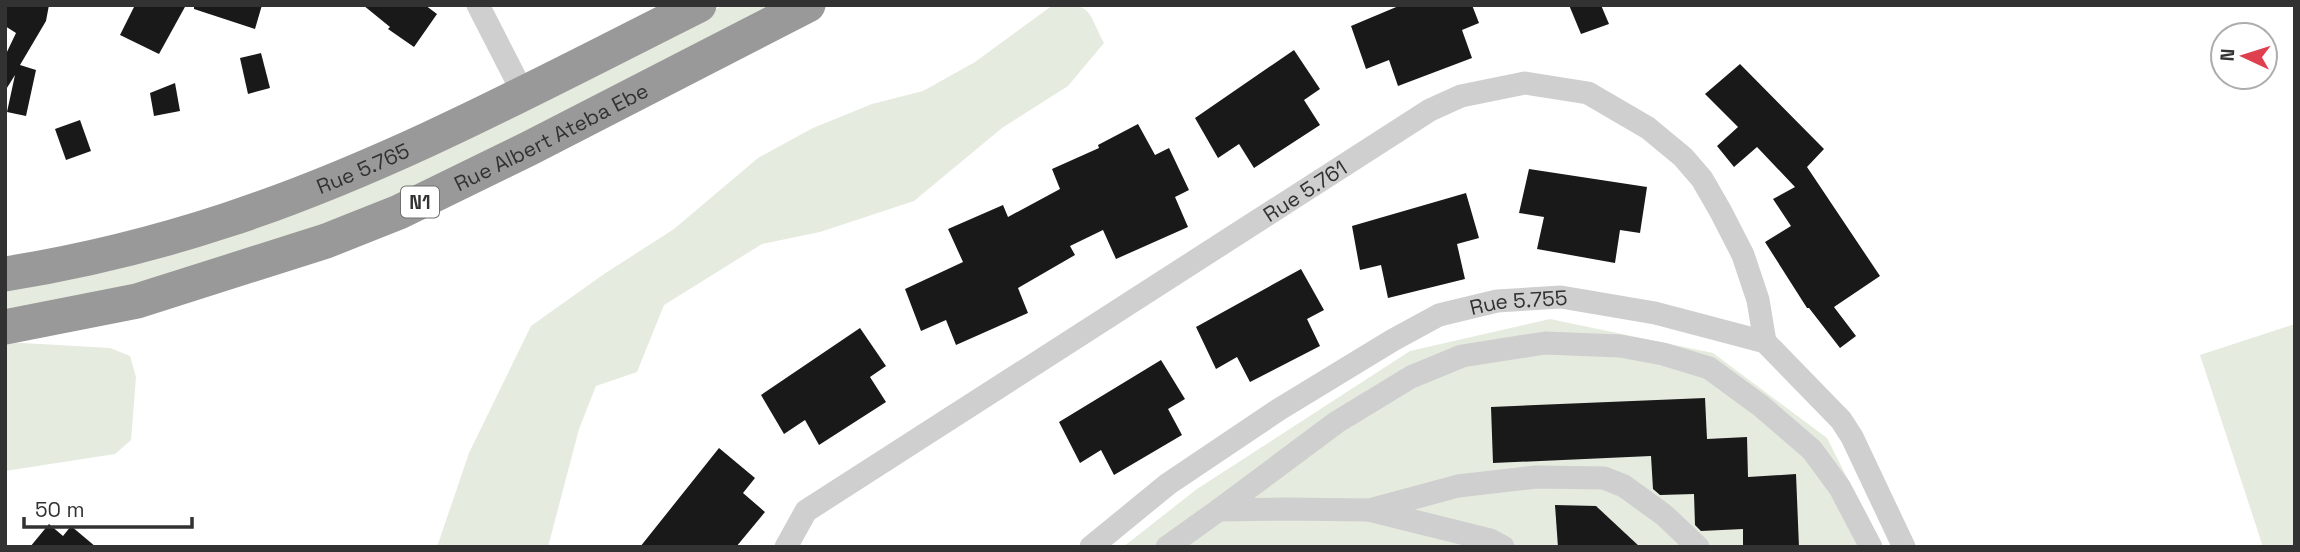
<svg xmlns="http://www.w3.org/2000/svg" width="2300" height="552" viewBox="0 0 2300 552" font-family="'Space Grotesk',sans-serif">
<style>
.green{fill:#e5ebde}
.building{fill:#191919}
.lines{fill:none;stroke-linecap:round;stroke-linejoin:round}
.minor{stroke:#cfcfcf;stroke-width:23}
.highway{stroke:#999;stroke-width:35}
.labels{text-anchor:middle;dominant-baseline:central;stroke-width:7;stroke-linejoin:round;paint-order:stroke}
.shield{fill:#fff;stroke:#707070;stroke-width:2}
.shield-label{font-size:19px;font-weight:bold;fill:#323232}
.street-label{font-size:21px;fill:#323232;stroke:#fff}
</style>
<rect width="100%" height="100%" fill="#fff"/>
<g class="green">
<polygon points="724,5 778,5 449,173 335,219 180,274 5,314 5,289 555,95"/>
<path d="M1053 5C1093 5 1086 8 1104 43L1068 86 1002 128 914 201 820 232 762 244 664 305 637 372 596 386 579 429 548 547H437L469 453 531 326 604 274 674 229 758 158 813 128 872 104 923 91 975 62Z"/>
<polygon points="1550,319 1713,353 1827,438 1882,547 1123,547 1197,489 1410,351"/>
<polygon points="2295,324 2295,547 2263,547 2200,355"/>
<polygon points="5,342 110,348 130,356 136,377 131,440 115,454 5,471"/>
</g>
<g class="building">
<polygon points="5,5 49,5 46,21 20,65 36,70 26,116 7,112 15,75 5,91 5,56 16,33 5,26"/>
<polygon points="135,5 186,5 159,54 120,35"/>
<polygon points="194,5 262,5 255,29 194,9"/>
<polygon points="363,5 425,5 437,14 414,47 388,29 390,27"/>
<polygon points="1401,5 1472,5 1479,23 1462,30 1472,58 1398,86 1389,60 1366,69 1351,26"/>
<polygon points="1569,5 1601,5 1609,24 1581,34"/>
<polygon points="1294,50 1320,89 1304,100 1320,125 1254,168 1239,144 1218,158 1195,118"/>
<polygon points="261,53 270,88 248,94 240,58"/>
<polygon points="1740,64 1824,149 1807,167 1880,276 1834,307 1856,336 1840,348 1809,308 1807,308 1765,242 1791,226 1773,199 1795,187 1757,147 1734,167 1717,146 1738,127 1705,94"/>
<polygon points="175,83 180,111 154,116 150,93"/>
<polygon points="80,120 91,151 66,160 55,129"/>
<polygon points="1138,124 1155,155 1169,148 1189,190 1175,197 1188,227 1116,259 1103,230 1070,246 1075,255 1018,288 1028,313 956,345 946,320 921,331 905,289 963,262 948,229 1003,205 1008,217 1060,189 1052,169 1099,148 1098,145"/>
<polygon points="1529,169 1647,187 1640,233 1620,230 1615,263 1537,249 1544,217 1519,213"/>
<polygon points="1466,193 1479,238 1457,244 1465,279 1388,298 1381,265 1360,270 1352,226"/>
<polygon points="1301,269 1324,310 1307,319 1320,346 1250,382 1237,357 1216,369 1196,327"/>
<polygon points="860,328 886,366 870,377 886,402 819,445 805,420 784,434 761,395"/>
<polygon points="1161,360 1185,399 1168,409 1182,435 1114,475 1101,450 1080,463 1059,422"/>
<polygon points="1705,398 1707,439 1747,437 1748,477 1796,474 1799,547 1743,547 1743,529 1701,531 1695,525 1694,494 1660,495 1653,489 1651,456 1493,463 1491,407"/>
<polygon points="719,448 755,478 743,493 765,512 736,547 640,547"/>
<polygon points="1555,505 1596,506 1640,547 1558,547"/>
<polygon points="49,524 63,536 71,526 96,547 30,547"/>
</g>
<g class="lines">
<g class="minor">
<polyline points="478,5 523,93"/>
<polyline points="1219,510 1337,422 1411,377 1462,356 1545,343 1620,346 1663,354 1709,368 1761,406 1812,450 1840,488 1871,547"/>
<polyline points="1369,510 1458,486 1536,477 1604,478 1624,486 1664,515 1698,547"/>
<path id="s1" d="M786 547 806 511 1430 110 1461 96 1525 83 1588 93 1648 128 1683 157 1702 179 1721 212 1743 255 1758 300 1765 342"/>
<path id="s2" d="M1091 547 1168 484 1278 410 1393 340 1439 315 1497 301 1561 297 1655 313 1765 342 1841 420 1852 437 1904 547"/>
<polyline points="1167,547 1219,510 1283,509 1369,510 1490,540 1503,547"/>
</g>
<g class="highway">
<path id="s3" d="M5 274C80 262 154 244 227 220 391 166 545 82 699 5"/>
<path id="s4" d="M5 327 137 301 326 241 399 212 528 149 808 5"/>
</g>
</g>
<g class="labels">
<rect class="shield" x="401" y="186.5" width="38" height="31" rx="5"/>
<g class="shield-label">
<text x="420" y="202">N1</text>
</g>
<g class="street-label">
<text stroke="none"><textPath href="#s4" startOffset="581">Rue Albert Ateba Ebe</textPath></text>
<text stroke="none"><textPath href="#s3" startOffset="374">Rue 5.765</textPath></text>
<text stroke="none"><textPath href="#s1" startOffset="634">Rue 5.761</textPath></text>
<text stroke="none"><textPath href="#s2" startOffset="500">Rue 5.755</textPath></text>
</g>
</g>
<rect width="2300" height="552" fill="none" stroke="#323232" stroke-width="14"/>
<g transform="translate(2244 56) rotate(274)"><circle r="33" fill="#ffffff" stroke="#adadad" stroke-width="2"/>
<path d="M0-5L12 26L0 18L-12 26Z" fill="#de4050"/>
<text y="-10" font-size="19" font-weight="bold" text-anchor="middle" fill="#323232">N</text>
</g>
<path d="M24 517v10h168v-10" fill="none" stroke="#323232" stroke-width="3.5"/>
<text x="35" y="517" font-size="21" fill="#323232" stroke="#ffffff" stroke-width="5" paint-order="stroke">50 m</text>
</svg>
